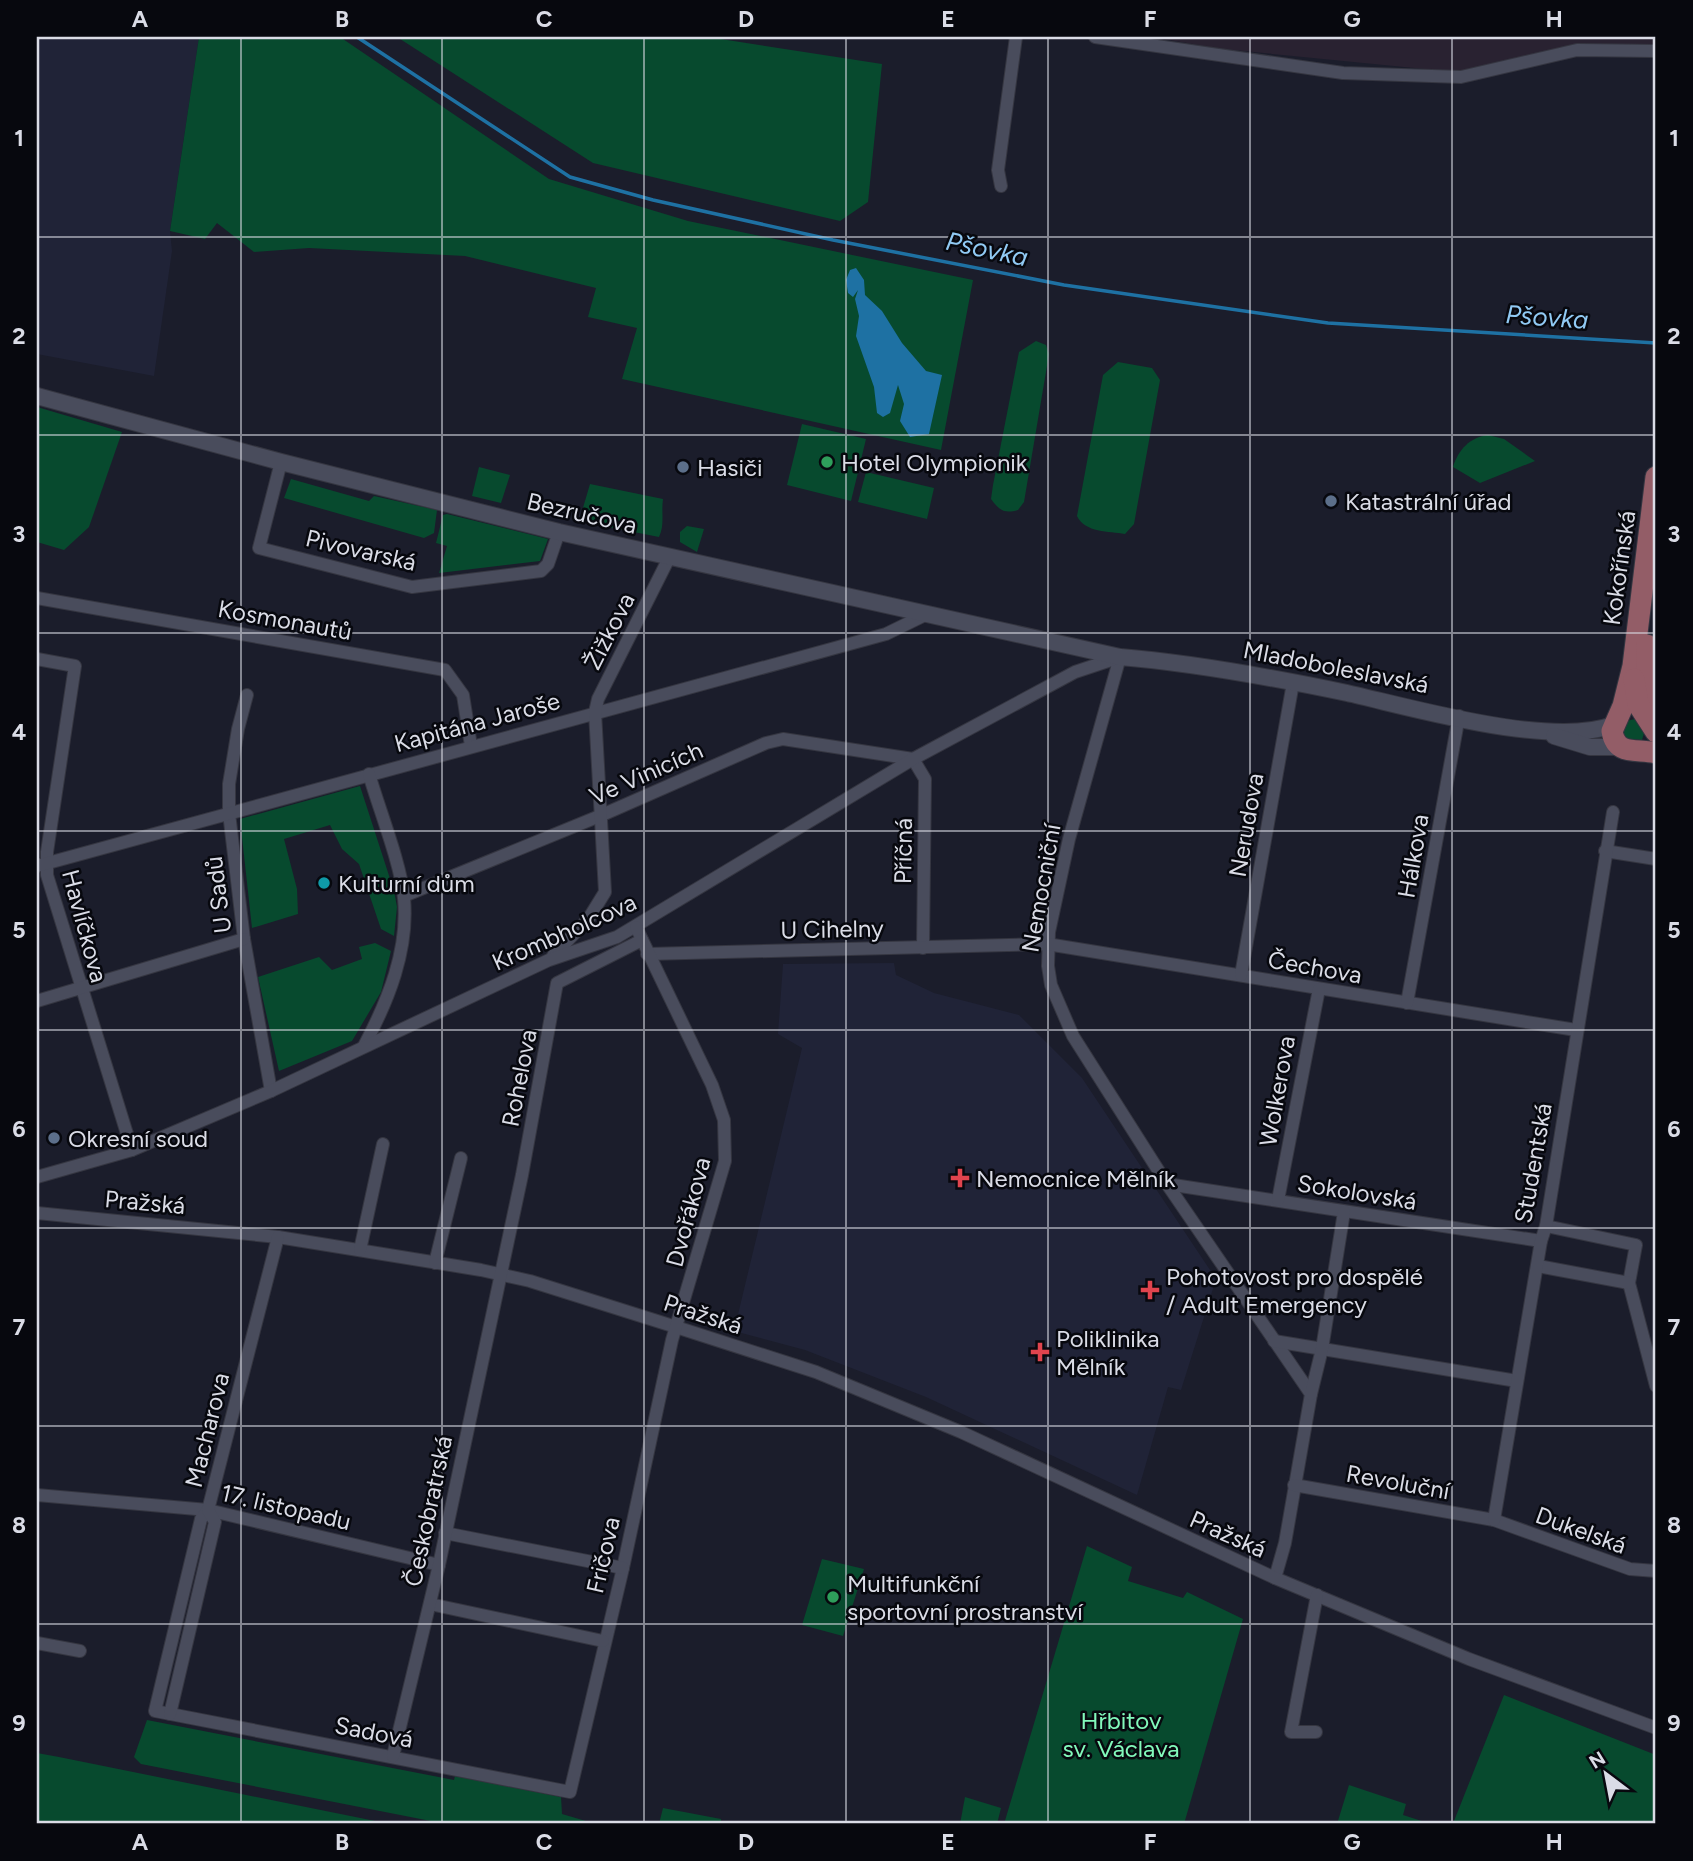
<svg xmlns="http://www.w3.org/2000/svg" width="1693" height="1861" viewBox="0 0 1693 1861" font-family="Figtree,sans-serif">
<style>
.built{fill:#202337}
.industrial{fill:#292231}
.green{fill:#074a2e}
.water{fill:#1e71a3}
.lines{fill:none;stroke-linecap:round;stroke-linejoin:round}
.stream{stroke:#1e71a3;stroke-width:3.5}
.minor-casing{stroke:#353641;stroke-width:14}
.tertiary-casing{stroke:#353641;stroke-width:18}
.primary-casing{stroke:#353641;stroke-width:23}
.minor{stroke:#494c5c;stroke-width:12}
.tertiary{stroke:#494c5c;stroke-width:16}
.primary{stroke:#935d67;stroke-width:21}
.grid{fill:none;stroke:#dadce6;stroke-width:2;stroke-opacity:0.55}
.leisure-dot{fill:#2e9e5b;stroke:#07080e;stroke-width:2.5}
.service-dot{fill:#5c6f8a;stroke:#07080e;stroke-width:2.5}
.culture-dot{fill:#0f9aa8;stroke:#07080e;stroke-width:2.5}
.health-dot{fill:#e0444e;stroke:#07080e;stroke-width:2.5}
.labels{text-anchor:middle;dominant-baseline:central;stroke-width:5;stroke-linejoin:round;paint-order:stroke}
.poi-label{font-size:24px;fill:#dadce6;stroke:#07080e;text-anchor:start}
.street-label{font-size:24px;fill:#dadce6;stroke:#07080e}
.park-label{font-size:24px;fill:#82f9bb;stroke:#07080e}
.water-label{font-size:26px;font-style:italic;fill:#91caf4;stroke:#07080e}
.neatline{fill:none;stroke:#dadce6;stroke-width:2.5}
.grid-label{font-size:23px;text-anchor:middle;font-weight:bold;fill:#dadce6}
</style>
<rect width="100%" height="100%" fill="#1b1d2b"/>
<g class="built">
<polygon points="37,37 199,37 170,231 172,251 154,376 37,354"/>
<polygon points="894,963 896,975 934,993 1019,1015 1082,1078 1216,1279 1181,1390 1168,1387 1137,1495 926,1397 805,1350 734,1331 802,1048 778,1034 783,964"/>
</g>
<polygon class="industrial" points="1151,37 1656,37 1656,53 1579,47 1465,73 1223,49"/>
<g class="green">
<polygon points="199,37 340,37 549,179 688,221 973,280 941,450 622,379 637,328 588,317 596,288 465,256 309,248 254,252 217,223 205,239 170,231"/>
<polygon points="397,37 708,37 882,64 868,202 840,221 593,163"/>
<path d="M1036 341 1046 345 1049 354 1024 502 1018 510C1004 514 999 510 991 499L993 485 1019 352Z"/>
<path d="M1118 362 1152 368 1160 380 1134 524 1125 534C1109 531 1085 533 1077 516L1103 375Z"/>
<polygon points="37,407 122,432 89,527 64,550 37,542"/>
<polygon points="802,424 866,439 851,501 787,485"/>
<path d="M1488 435 1504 439 1535 461 1480 483 1453 467C1458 450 1470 437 1488 435Z"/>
<polygon points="479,467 510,475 501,503 472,496"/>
<polygon points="866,472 934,488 927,519 858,502"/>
<polygon points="291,479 369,501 374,496 437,510 434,533 424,538 284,498"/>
<path d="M590 484 663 499C661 513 665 524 659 537L583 522 580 518Z"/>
<polygon points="447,514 548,539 540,561 439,573 447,546 436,543 443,515"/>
<polygon points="687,526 704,529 697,552 680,542 680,532"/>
<polygon points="1635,719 1645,730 1642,740 1621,738 1626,721"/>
<polygon points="360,786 394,891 397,907 394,936 381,929 359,864 342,849 330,825 284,839 297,889 298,914 252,928 240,819"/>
<polygon points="375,943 391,951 381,992 352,1041 279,1071 258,977 319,957 332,970 362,959 359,947"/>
<polygon points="1087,1546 1132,1567 1128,1581 1183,1598 1187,1592 1243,1619 1184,1824 1004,1824"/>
<polygon points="822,1559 864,1569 843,1636 802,1625"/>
<polygon points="1504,1695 1656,1755 1655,1824 1462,1824 1454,1821"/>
<polygon points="147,1720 454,1780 455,1776 561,1797 562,1814 596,1824 446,1824 141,1764 134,1757"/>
<polygon points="37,1753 59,1757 390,1824 37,1824"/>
<polygon points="1349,1785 1406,1804 1403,1815 1431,1824 1337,1824"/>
<polygon points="965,1797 1001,1808 997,1824 960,1824"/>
<polygon points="663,1808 721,1819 721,1823 728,1824 659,1824"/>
</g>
<polygon class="water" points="856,268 864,280 865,295 882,311 902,343 926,371 942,375 929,434 910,437 900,421 904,404 898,385 890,413 883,417 877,413 874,387 856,336 859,316 855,299 858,290 853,297 848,293 846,280 850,270"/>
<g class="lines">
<polyline class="stream" points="357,37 570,177 653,200 833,240 1064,285 1328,323 1656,343"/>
<defs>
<g id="minor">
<polyline points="1095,37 1343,73 1461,77 1577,50 1656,51"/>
<polyline points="1001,186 998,170 1016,37"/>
<polyline points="281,462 259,548 412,587 541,571 548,564 559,532"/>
<polyline points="37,598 445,670 463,695 471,746"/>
<polyline points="1120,657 1069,839 1049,932 1048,966 1051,985 1073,1036 1167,1184 1311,1394 1285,1543 1275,1578"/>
<polyline points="37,659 75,666 47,852 47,875 132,1150"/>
<polyline points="247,695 238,729 229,784 229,813 244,939 271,1091"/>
<polyline points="1605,851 1656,859"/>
<polyline points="37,866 886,634 927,614"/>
<polyline points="404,896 602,815 766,743 783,739 913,759 925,779 923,948"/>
<polyline points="647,954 1047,944 1576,1030"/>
<polyline points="553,956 589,918 605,892 595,712 598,699 670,556"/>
<polyline points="1241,975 1293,683"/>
<polyline points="37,1001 244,939"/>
<polyline points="1407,1003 1459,716"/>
<path d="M367 1045 364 1046C388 1001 409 950 404 898 401 864 379 809 369 774"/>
<polyline points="37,1177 132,1150 271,1091 549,960 617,937 913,759 1075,672 1120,657"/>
<polyline points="1167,1184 1541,1241"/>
<polyline points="1278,1200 1319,989"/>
<polyline points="37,1213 278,1237 481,1270 530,1281 676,1327 816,1372 961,1432 1275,1578 1469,1659 1656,1728"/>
<polyline points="1546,1226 1636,1245 1629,1283 1656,1386"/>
<polyline points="360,1250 383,1144"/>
<polyline points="435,1263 461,1158"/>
<polyline points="1538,1266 1629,1283"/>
<polyline points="1274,1341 1517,1381"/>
<polyline points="1311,1394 1322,1349 1344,1212"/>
<polyline points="1294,1485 1494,1520 1630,1569 1656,1571"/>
<polyline points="37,1495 208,1510 439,1565"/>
<polyline points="208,1510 201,1519 155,1711 570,1792 623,1568 672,1340 725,1161 724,1120 712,1085 636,927"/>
<polyline points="1494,1520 1541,1241 1546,1226 1613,812"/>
<polyline points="445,1533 623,1568"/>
<polyline points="430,1604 603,1641"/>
<polyline points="37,1643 80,1651"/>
<polyline points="170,1714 215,1522 208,1510 278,1237"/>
<polyline points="1316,1732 1291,1732 1317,1595"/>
<polyline points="393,1756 439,1565 522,1175 557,983 642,940"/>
</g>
<g id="tertiary">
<path d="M37 396 281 462 559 532 1120 657C1193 663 1275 678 1347 693 1414 708 1550 748 1613 725"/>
<polyline points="1554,736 1590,747 1620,747"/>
</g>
<g id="primary">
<path d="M1656 477 1633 666 1623 706 1612 731C1616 757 1638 748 1656 753"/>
<path d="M1647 645C1646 667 1646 687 1656 707"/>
<polyline points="1634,679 1638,704 1656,732"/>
</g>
</defs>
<use href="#minor" class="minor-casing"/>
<use href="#tertiary" class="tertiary-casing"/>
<use href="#primary" class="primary-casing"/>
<use href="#minor" class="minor"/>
<use href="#tertiary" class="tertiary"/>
<use href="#primary" class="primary"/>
</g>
<path class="grid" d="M241 37V1824M442 37V1824M644 37V1824M846 37V1824M1048 37V1824M1250 37V1824M1452 37V1824M37 237H1656M37 435H1656M37 633H1656M37 831H1656M37 1030H1656M37 1228H1656M37 1426H1656M37 1624H1656"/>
<g class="leisure-dot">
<circle cx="827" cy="462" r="7"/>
<circle cx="833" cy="1597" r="7"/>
</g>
<g class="service-dot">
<circle cx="683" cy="467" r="7"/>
<circle cx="1331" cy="501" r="7"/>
<circle cx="54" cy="1138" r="7"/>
</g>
<circle class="culture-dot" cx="324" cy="883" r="7"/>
<g class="health-dot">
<path d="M956.5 1167.5h7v7h7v7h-7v7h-7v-7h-7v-7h7z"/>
<path d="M1146.5 1279.5h7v7h7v7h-7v7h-7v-7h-7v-7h7z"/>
<path d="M1036.5 1341.5h7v7h7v7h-7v7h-7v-7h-7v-7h7z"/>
</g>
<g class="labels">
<g class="poi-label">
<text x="841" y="462">Hotel Olympionik</text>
<text x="697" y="467">Hasiči</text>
<text x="1345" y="501">Katastrální úřad</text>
<text x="338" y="883">Kulturní dům</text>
<text x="68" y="1138">Okresní soud</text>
<text x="976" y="1178">Nemocnice Mělník</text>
<text x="1166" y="1276">Pohotovost pro dospělé<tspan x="1166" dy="28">/ Adult Emergency</tspan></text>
<text x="1056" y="1338">Poliklinika<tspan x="1056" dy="28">Mělník</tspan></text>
<text x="847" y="1583">Multifunkční<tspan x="847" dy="28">sportovní prostranství</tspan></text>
</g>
<g class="street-label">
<text transform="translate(582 513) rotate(13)">Bezručova</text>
<text transform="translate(361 550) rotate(13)">Pivovarská</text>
<text transform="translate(1619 568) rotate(-82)">Kokořínská</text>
<text transform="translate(285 620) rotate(10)">Kosmonautů</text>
<text transform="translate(609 631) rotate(-63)">Žižkova</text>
<text transform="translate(1336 667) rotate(11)">Mladoboleslavská</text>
<text transform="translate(477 722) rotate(-15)">Kapitána Jaroše</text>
<text transform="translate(646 773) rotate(-24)">Ve Vinicích</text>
<text transform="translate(1246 825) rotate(-80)">Nerudova</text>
<text transform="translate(903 851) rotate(-89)">Příčná</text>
<text transform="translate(1413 856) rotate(-80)">Hálkova</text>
<text transform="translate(1041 888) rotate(-80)">Nemocniční</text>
<text transform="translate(218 895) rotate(-97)">U Sadů</text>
<text transform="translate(85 926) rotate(75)">Havlíčkova</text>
<text transform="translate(832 929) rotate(-1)">U Cihelny</text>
<text transform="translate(564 932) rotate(-24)">Krombholcova</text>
<text transform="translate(1315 967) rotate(10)">Čechova</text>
<text transform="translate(519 1078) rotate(-79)">Rohelova</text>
<text transform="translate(1277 1091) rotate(-80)">Wolkerova</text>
<text transform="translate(1533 1163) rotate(-80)">Studentská</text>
<text transform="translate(1357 1192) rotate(9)">Sokolovská</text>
<text transform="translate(145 1202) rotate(5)">Pražská</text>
<text transform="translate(688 1212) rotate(-75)">Dvořákova</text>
<text transform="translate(703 1314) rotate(18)">Pražská</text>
<text transform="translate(207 1430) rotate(-76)">Macharova</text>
<text transform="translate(1398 1482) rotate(10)">Revoluční</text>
<text transform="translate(286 1507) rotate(13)">17. listopadu</text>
<text transform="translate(428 1511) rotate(-78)">Českobratrská</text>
<text transform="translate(1581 1530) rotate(20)">Dukelská</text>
<text transform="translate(1228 1534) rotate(24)">Pražská</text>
<text transform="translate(603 1555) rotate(-77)">Fričova</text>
<text transform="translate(374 1732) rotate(11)">Sadová</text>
</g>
<g class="park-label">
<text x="1121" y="1720">Hřbitov<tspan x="1121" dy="28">sv. Václava</tspan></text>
</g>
<g class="water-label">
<text transform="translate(987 249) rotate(12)">Pšovka</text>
<text transform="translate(1547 317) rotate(4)">Pšovka</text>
</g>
</g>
<rect width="1693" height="1861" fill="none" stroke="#07080e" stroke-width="77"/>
<g transform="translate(1606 1774) rotate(328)" stroke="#07080e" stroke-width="5" paint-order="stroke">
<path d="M0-5L12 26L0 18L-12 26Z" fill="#dadce6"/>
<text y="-10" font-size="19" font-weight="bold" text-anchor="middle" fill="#dadce6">N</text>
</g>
<rect x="38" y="38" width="1616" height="1784" class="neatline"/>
<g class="grid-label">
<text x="140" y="27">A</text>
<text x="342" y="27">B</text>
<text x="544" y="27">C</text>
<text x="746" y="27">D</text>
<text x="948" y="27">E</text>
<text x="1150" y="27">F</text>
<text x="1352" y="27">G</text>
<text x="1554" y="27">H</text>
<text x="19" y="146">1</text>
<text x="1674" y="146">1</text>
<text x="19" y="344">2</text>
<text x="1674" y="344">2</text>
<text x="19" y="542">3</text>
<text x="1674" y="542">3</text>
<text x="19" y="740">4</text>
<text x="1674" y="740">4</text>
<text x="19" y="938">5</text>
<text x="1674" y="938">5</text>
<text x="19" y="1137">6</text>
<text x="1674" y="1137">6</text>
<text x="19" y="1335">7</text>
<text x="1674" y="1335">7</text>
<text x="19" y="1533">8</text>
<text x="1674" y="1533">8</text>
<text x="19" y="1731">9</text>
<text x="1674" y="1731">9</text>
<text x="140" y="1850">A</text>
<text x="342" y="1850">B</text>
<text x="544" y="1850">C</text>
<text x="746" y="1850">D</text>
<text x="948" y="1850">E</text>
<text x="1150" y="1850">F</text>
<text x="1352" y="1850">G</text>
<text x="1554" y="1850">H</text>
</g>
</svg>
